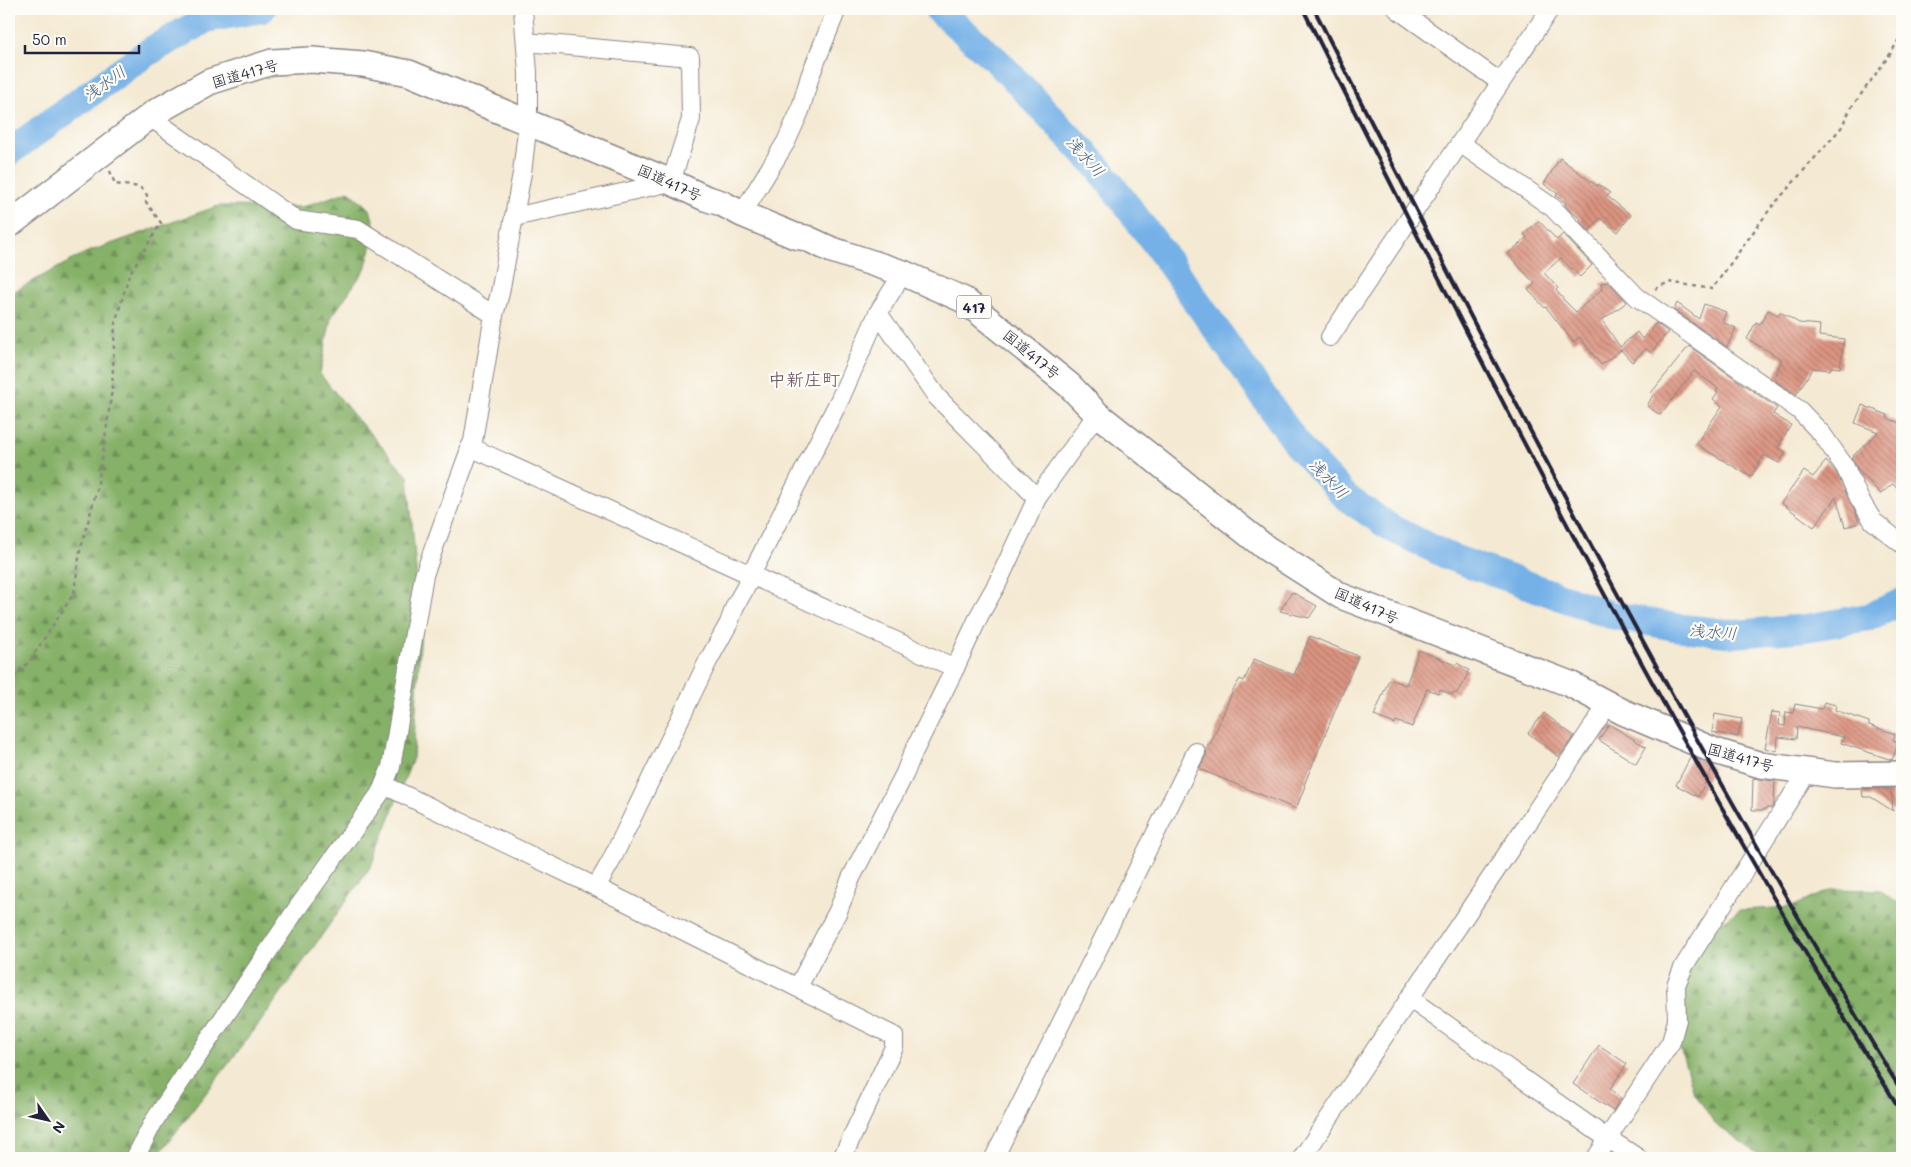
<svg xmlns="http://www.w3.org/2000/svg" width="1911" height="1167" viewBox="0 0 1911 1167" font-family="Mali,'Klee One',sans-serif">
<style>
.forest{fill:url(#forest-firs);stroke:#546a52}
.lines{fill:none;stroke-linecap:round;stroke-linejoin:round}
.river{stroke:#74b1e7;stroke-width:28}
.building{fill:url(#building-back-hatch)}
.minor-casing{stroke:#8b8686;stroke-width:20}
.highway-casing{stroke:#8b8686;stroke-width:28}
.path{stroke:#8b8686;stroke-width:2.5;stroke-dasharray:4 4;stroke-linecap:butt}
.minor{stroke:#fff;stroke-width:18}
.highway{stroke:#fff;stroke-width:25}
.rail{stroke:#22223b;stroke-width:4}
.labels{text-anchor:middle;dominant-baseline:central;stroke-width:4.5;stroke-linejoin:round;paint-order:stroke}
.shield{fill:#fdfcf7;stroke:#646373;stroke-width:1}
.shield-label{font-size:14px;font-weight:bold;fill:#22223b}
.street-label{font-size:15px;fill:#22223b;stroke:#fdfcf7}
.water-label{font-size:16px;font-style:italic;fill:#435b80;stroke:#fdfcf7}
.quarter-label{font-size:18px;fill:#634a54;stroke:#fdfcf7}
</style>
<defs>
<pattern id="forest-firs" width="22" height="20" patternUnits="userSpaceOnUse" patternTransform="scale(1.25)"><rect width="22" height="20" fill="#86b168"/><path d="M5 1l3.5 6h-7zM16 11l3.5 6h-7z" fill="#6d9057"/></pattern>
<pattern id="building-back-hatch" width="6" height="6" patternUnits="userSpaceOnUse" patternTransform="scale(1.25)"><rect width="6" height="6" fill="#db9481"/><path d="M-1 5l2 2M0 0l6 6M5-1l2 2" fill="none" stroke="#b1786b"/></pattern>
</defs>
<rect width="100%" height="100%" fill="#fdfcf7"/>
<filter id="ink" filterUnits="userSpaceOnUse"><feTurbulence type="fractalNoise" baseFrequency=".02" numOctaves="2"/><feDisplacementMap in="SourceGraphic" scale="10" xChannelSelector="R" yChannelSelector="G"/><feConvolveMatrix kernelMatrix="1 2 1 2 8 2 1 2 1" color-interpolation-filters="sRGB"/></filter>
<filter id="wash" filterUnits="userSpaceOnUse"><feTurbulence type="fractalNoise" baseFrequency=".0096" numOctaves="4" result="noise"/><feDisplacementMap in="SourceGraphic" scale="20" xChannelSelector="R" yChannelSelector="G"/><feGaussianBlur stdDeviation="1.12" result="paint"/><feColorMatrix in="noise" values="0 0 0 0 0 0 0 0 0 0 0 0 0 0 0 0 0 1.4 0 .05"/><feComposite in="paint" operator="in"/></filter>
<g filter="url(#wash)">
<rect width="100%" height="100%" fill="#f4e9d2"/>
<g class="forest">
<polygon points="349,191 370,209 376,231 365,269 331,318 320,374 357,419 408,476 421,628 413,758 371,866 259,1024 156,1158 9,1158 9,294 85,253 218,206 302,207"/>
<polygon points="1832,889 1880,890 1902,906 1902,1158 1764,1158 1715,1124 1694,1092 1674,1029 1683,972 1711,930 1740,910 1792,907"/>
</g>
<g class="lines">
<g class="river">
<polyline points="938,9 997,61 1098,167 1158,247 1300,448 1347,498 1391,528 1450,557 1611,615 1675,627 1735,634 1806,628 1869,617 1902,602"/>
<polyline points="9,152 145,54 206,19 262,9"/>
</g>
</g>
<g id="blocks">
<g class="building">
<polygon points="1560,158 1597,186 1598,184 1610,193 1607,196 1631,215 1618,232 1600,218 1589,231 1579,221 1581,219 1570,211 1565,205 1566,203 1556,196 1558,194 1544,184"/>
<polygon points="1539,221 1557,240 1563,234 1592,265 1580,277 1561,258 1544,273 1558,288 1556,290 1564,300 1576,312 1602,289 1601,283 1608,282 1627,302 1602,320 1620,347 1637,332 1642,339 1656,323 1668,332 1651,353 1646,349 1632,362 1621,350 1601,365 1580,337 1573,342 1546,307 1545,308 1528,290 1535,284 1508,254 1527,237 1524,234"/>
<polygon points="1677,303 1699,319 1704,304 1726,312 1722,322 1736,328 1727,347 1674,310"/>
<polygon points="1768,310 1778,315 1780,312 1799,323 1820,325 1819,336 1844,339 1840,368 1831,367 1830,370 1813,368 1796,395 1774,380 1782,359 1747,339 1756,322 1760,324"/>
<polygon points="1689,346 1777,408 1773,414 1791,425 1778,447 1786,452 1779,463 1764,455 1751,477 1696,444 1722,406 1713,399 1718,392 1716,391 1718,388 1694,371 1660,415 1647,406 1653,395 1651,393"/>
<polygon points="1862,405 1888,415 1887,418 1902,424 1902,490 1892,484 1881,494 1859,471 1851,458 1878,432 1855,423"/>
<polygon points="1826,461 1836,472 1856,513 1859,523 1845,527 1836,497 1814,527 1781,503 1804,471 1813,477"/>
<polygon points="1292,592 1317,606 1309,618 1280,611"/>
<polygon points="1310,636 1358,656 1304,785 1305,786 1296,809 1199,769 1206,756 1208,745 1210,745 1233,690 1240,679 1244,681 1254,659 1294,675"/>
<polygon points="1419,650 1456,665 1457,663 1469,670 1467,673 1468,674 1456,694 1453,692 1452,695 1440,689 1438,693 1427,689 1412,727 1396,721 1395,724 1374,716 1389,679 1406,685"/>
<polygon points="1824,702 1836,705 1835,710 1869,722 1869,725 1895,734 1893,740 1899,742 1892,760 1841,743 1844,737 1797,727 1796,739 1778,737 1777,751 1765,748 1772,712 1780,713 1779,725 1785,726 1786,712 1793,713 1795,704 1822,709"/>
<polygon points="1544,713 1574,736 1559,757 1528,733"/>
<polygon points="1715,714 1742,719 1738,737 1712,732"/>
<polygon points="1609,724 1646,747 1636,764 1599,740"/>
<polygon points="1691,756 1713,767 1698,797 1676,785"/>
<polygon points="1753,778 1775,781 1774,804 1772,808 1765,808 1765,810 1752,810"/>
<polygon points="1862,789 1891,789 1893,811 1871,797 1863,797"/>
<polygon points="1599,1045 1627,1064 1610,1089 1621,1098 1613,1111 1573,1084"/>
</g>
</g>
</g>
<g filter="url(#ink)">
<use href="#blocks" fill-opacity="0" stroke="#8b8686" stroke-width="1"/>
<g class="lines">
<defs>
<g id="minor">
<polyline points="1397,9 1500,82"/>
<polyline points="150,117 296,220 358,229 494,315"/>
<polyline points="1460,143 1553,208 1637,297 1799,410 1822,434 1845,467 1859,498 1873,521 1902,544"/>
<polyline points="742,214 786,142 800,111 810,76 837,9"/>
<polyline points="514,217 671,182 691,119 690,57 526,42"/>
<polyline points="878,313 937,397 1037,498"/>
<polyline points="1330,337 1550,9"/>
<polyline points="470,447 955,668"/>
<polyline points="384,785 596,887 894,1036 894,1047 842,1158"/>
<polyline points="596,887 610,863 708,661 729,623 735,606 752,576 755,567 840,399 878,313 903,273"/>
<polyline points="798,987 838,911 851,878 905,773 912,755 955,668 980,614 997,584 1037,498 1097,414"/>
<polyline points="1409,998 1598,1132 1638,1158"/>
<polyline points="1607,1139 1671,1042 1677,1020 1676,985 1684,966 1807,772"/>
<polyline points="135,1158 154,1121 296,910 381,792 391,767 424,575 473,441 494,315 500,293 522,173 528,122 528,73 523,9"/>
<polyline points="994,1158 1196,752"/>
<polyline points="1302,1158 1608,704"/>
<polyline points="1596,1158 1608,1139"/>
</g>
<polyline id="highway" points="9,225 154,113 209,82 272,62 312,60 363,64 409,73 671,182 705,198 721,203 742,214 795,236 806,238 832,250 903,273 964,300 1069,385 1097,414 1266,548 1341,596 1570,684 1623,712 1715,751 1761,765 1835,775 1902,774"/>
</defs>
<use href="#minor" class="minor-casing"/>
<use href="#highway" class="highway-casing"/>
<g class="path">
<polyline points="1655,289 1669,282 1712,289 1770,209 1841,128 1851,108 1891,53 1902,34"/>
<polyline points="9,684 31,659 74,593 80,551 97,489 105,439 112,389 115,324 129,275 161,223 146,202 147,195 140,187 115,184 110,171"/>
</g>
<use href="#minor" class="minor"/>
<use href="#highway" class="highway"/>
<g class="rail">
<path d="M1303 9C1490 383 1682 757 1902 1113"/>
<path d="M1314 9C1499 376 1688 741 1902 1092"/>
</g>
</g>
</g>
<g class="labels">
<rect class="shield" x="956.5" y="295.5" width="35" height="23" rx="4"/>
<g class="shield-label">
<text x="974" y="307">417</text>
</g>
<g class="street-label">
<text transform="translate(245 73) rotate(-16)">国道417号</text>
<text transform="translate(670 182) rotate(24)">国道417号</text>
<text transform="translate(1032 354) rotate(39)">国道417号</text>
<text transform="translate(1367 605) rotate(24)">国道417号</text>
<text transform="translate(1741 757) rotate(16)">国道417号</text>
</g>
<g class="water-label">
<text transform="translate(104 83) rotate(-36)">浅水川</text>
<text transform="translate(1086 156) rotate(48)">浅水川</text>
<text transform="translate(1329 478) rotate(46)">浅水川</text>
<text transform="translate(1713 631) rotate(4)">浅水川</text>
</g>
<g class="quarter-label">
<text x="804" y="379">中新庄町</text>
</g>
</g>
<rect width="1911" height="1167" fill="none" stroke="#fdfcf7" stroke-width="30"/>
<g transform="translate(48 1120) rotate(124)" stroke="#fdfcf7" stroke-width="4" paint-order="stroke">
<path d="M0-4L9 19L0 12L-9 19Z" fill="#22223b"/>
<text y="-8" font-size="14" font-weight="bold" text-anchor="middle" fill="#22223b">N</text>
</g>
<path d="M25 45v8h114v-8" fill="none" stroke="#22223b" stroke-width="2.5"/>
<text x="32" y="45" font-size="15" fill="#22223b" stroke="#fdfcf7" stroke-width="4" paint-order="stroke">50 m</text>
</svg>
